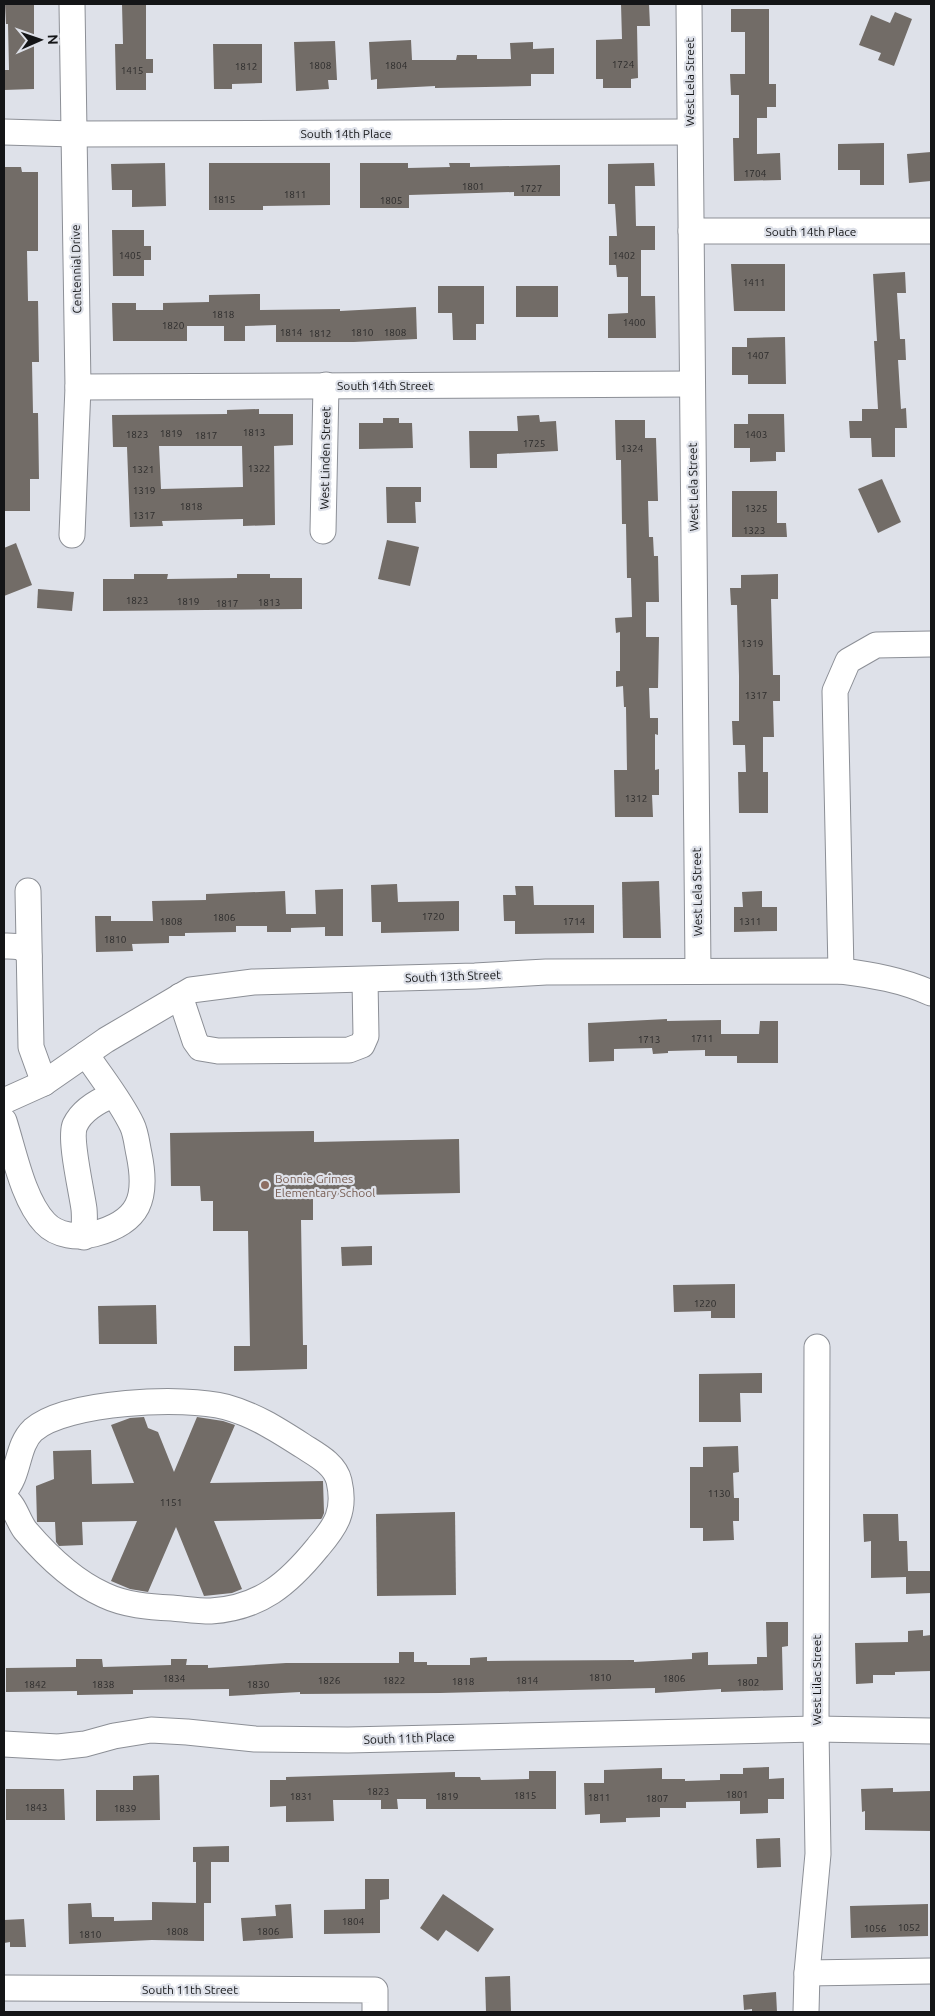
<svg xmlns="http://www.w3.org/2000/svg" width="935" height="2016" viewBox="0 0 935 2016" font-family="Ubuntu,sans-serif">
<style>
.building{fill:#726c67;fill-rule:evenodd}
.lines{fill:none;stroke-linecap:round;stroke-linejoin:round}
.minor-casing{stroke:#8c8f96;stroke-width:27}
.minor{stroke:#fff;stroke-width:25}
.education-dot{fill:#8d6e63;stroke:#dee1e9;stroke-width:2}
.labels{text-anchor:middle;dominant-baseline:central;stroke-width:4.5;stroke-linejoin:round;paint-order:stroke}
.number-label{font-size:10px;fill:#2c2b2b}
.street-label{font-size:12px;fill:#141517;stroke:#dee1e9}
.education-label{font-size:12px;fill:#785e54;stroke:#dee1e9;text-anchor:start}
</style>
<rect width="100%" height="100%" fill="#dee1e9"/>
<g class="building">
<polygon points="5,4 34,4 34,89 4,90 4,70 9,70 8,24 6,24"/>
<polygon points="122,4 146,4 146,59 153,59 153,73 146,73 146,90 116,90 115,44 123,44"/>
<polygon points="621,4 649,4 650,26 637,26 638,78 631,79 631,88 603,88 603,79 596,79 596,40 622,39"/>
<polygon points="731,9 769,9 769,84 776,84 776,107 767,107 767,118 757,118 757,154 780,153 781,180 734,181 733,138 739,138 739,95 731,95 730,74 745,74 745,32 731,32"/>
<polygon points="895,12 912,19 894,66 878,60 881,53 859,45 871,15 890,23"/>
<polygon points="411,40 412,60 456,60 457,55 477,55 477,59 511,59 510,43 533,42 533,49 554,48 554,74 531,74 531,86 435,88 435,86 377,89 377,79 371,80 369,42"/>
<polygon points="335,41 337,80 328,80 329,89 296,91 294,42"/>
<polygon points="213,44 262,44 262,83 232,84 232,89 214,89"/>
<polygon points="884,143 884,185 860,185 860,170 838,170 838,144"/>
<polygon points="931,152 931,181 909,183 907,154"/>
<polygon points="165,163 166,206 132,207 132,190 112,190 111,164"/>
<polygon points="209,163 330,163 330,205 263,206 263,210 209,210"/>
<polygon points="360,163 408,163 408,168 450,167 449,163 470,163 470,167 560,165 560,196 514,196 514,192 409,195 409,208 360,208"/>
<polygon points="654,163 655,186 635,186 636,226 655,226 655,250 641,250 641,296 655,296 656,338 608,338 608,314 628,313 628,277 617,277 616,265 609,265 609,236 617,236 615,204 608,204 608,164"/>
<polygon points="4,167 21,167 22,172 38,172 38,251 27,251 28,301 38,301 39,362 32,362 33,413 38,413 39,479 30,479 30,511 4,511"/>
<polygon points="112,230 144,230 144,246 151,246 151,260 144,260 144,276 113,276"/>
<polygon points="731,264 785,264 785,311 734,311"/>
<polygon points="905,272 906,293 897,293 900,339 905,339 906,360 898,360 901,409 906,408 907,428 895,428 895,457 872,457 871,438 850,438 849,421 862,421 862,409 878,409 874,341 877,341 873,274"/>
<polygon points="438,286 484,286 484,324 476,324 476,340 453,340 452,313 438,313"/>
<rect x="516" y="286" width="42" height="31"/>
<polygon points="260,294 260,310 340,309 340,311 416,307 417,339 354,342 276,342 276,325 245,326 245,341 224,341 224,326 187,326 187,341 113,341 112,303 136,303 136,310 163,310 163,303 209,302 209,295"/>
<polygon points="785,337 786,384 748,384 748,375 732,375 732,347 747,347 747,338"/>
<path d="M259 409V414H293V445L274 446 275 525 243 526V519L162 521 163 526 130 527 127 447H113L112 415 227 414V410ZM159 446H242L243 487 161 489Z"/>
<polygon points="748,414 784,414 785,452 776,452 776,461 750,462 750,448 734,448 734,424 748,424"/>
<polygon points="539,415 540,422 556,421 558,451 497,454 497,468 470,468 469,431 518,431 517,416"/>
<polygon points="383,418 399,418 399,423 412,423 413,448 359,449 359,423 383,423"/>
<polygon points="615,420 645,420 645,438 656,438 658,501 648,501 649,537 653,537 654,556 658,556 659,602 646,602 646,637 659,637 658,688 649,688 650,718 658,718 658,735 655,734 655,770 659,769 659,795 652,795 653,817 615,817 614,770 627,770 626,707 624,707 623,686 616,687 616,671 620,671 620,632 616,633 615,618 632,617 631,578 627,578 626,524 622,524 621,460 616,460"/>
<polygon points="882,479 901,522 878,533 858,489"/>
<polygon points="386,487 421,487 421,502 415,502 416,523 387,523"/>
<polygon points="732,491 777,491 777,523 786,523 787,537 732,537"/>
<polygon points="387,540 419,547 410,586 378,579"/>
<polygon points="16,543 32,585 4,596 4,548"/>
<polygon points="134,574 168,574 167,579 237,578 237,574 270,574 270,578 302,578 302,609 103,611 103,579 134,579"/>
<polygon points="778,574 778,599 771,599 773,675 780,675 780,701 773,701 774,737 763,737 763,772 768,772 768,813 739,813 738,772 746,772 745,745 733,745 732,721 739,721 739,676 737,605 731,605 730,588 741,588 741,575"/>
<polygon points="38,589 74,592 72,611 37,608"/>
<polygon points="659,881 661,938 623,938 622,882"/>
<polygon points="397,884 398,902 459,901 459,931 381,933 381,922 372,922 371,885"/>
<polygon points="515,886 533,886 534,905 594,905 594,933 515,934 515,921 504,921 503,895 516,895"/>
<polygon points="343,889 343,936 325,936 325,927 291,928 291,932 267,932 267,926 236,926 236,932 185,933 185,936 169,936 169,943 132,944 133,951 96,952 95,916 111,916 111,921 153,921 152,901 206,900 206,894 285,891 286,914 316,914 315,890"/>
<polygon points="762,891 762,907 777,907 777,931 734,932 734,907 743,907 742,892"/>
<polygon points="667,1019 667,1021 721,1020 721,1034 759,1034 760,1021 778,1021 778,1063 737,1063 737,1056 705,1056 705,1050 668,1051 668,1053 653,1054 652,1048 614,1049 614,1061 589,1062 588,1023"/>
<polygon points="314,1131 314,1142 459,1139 460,1193 313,1196 313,1220 301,1220 303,1345 307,1345 307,1369 234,1371 234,1346 250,1346 248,1231 213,1231 213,1201 201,1201 200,1186 171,1186 170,1133"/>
<polygon points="372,1246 372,1265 342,1266 341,1247"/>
<polygon points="735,1284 735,1318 711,1318 711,1311 674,1312 673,1285"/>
<polygon points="156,1305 157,1344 99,1344 98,1306"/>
<polygon points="762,1373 762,1393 740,1393 741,1422 699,1422 699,1374"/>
<polygon points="144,1417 148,1428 158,1432 174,1472 197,1417 223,1421 235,1425 210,1483 323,1481 324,1513 322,1518 321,1519 214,1521 242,1589 232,1593 204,1596 176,1527 148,1592 130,1589 111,1581 137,1521 82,1522 83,1545 59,1546 56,1542 55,1522 37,1522 36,1486 54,1479 53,1451 91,1450 92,1484 134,1483 111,1425 130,1418"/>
<polygon points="738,1446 739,1472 733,1473 734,1498 739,1498 739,1521 733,1521 734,1540 703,1541 703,1528 690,1528 690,1467 703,1467 703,1447"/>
<polygon points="455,1512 456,1595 377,1596 376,1514"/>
<polygon points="863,1514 898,1514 899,1541 907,1541 908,1571 931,1571 931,1593 906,1594 906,1577 871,1578 871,1541 864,1542"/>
<polygon points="766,1622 788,1622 788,1646 782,1647 783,1690 721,1692 721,1689 655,1693 655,1688 440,1693 300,1694 300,1692 229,1696 229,1689 133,1690 133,1694 77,1695 77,1691 6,1692 6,1668 76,1667 76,1659 102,1659 103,1667 171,1665 171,1659 187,1659 186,1665 208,1665 208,1668 286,1663 399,1663 399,1652 414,1652 414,1662 427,1662 427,1665 470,1665 470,1658 487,1657 487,1661 634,1660 634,1662 692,1659 692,1653 708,1652 708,1665 757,1664 757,1657 767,1657"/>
<polygon points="923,1630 923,1636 931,1635 931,1671 895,1672 895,1675 873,1675 873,1683 856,1684 855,1643 908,1642 908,1631"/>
<polygon points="769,1767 769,1779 784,1778 784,1799 768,1799 768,1813 740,1814 740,1801 686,1802 686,1808 660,1808 660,1817 626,1818 626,1822 600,1823 600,1814 585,1815 584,1783 604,1783 604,1770 662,1768 662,1779 685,1779 685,1781 720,1780 720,1774 743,1774 743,1768"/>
<polygon points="529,1771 556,1771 556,1809 426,1809 426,1799 397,1799 398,1809 381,1809 381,1800 333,1800 334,1821 286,1822 286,1806 270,1807 270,1780 286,1780 286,1777 455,1772 455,1777 480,1777 481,1780 529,1779"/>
<polygon points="159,1775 160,1820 96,1821 96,1790 133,1790 133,1776"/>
<polygon points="893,1788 893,1792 931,1791 931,1831 865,1830 865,1811 862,1812 861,1789"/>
<polygon points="6,1789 64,1789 65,1820 6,1820"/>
<polygon points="780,1838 781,1867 757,1868 756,1839"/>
<polygon points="229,1846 229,1862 211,1862 211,1903 204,1903 204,1941 152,1940 69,1944 68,1904 91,1903 92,1917 114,1917 114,1921 152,1920 152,1902 196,1903 196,1862 193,1862 193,1847"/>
<polygon points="365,1879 389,1879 389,1899 380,1900 380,1933 324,1934 324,1910 365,1909"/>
<polygon points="443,1894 494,1929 478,1952 446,1930 438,1941 420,1928"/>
<polygon points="291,1904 293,1938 243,1941 241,1918 276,1916 275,1905"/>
<polygon points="928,1904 928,1936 851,1938 850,1906"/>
<polygon points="24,1919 26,1947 10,1947 10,1942 4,1943 4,1920"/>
<polygon points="510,1976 511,2012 486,2012 485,1977"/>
<polygon points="776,1992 777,2012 752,2012 752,2009 744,2010 743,1995"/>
</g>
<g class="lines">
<defs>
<g id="minor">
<polyline points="689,4 698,970"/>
<polyline points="4,132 74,134 689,132"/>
<polyline points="691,231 931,231"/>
<polyline points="78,387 692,384"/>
<polyline points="323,531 326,385"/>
<polyline points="72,535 78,387 72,4"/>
<polyline points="28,891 31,1047 44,1083"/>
<path d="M4 946C15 946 24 945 29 956"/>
<polyline points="841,971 835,691 848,661 876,645 931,644"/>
<polyline points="180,996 195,1041 200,1048 218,1051 349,1050 362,1045 366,1036 365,980"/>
<path d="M4 1101 44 1083 106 1040 191 990 253 982 475 976 546 972 841 971C873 975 902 980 931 993"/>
<path d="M4 1121C14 1152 23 1200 45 1223 57 1236 78 1238 94 1234 140 1222 148 1198 139 1154 137 1145 136 1133 132 1125 120 1100 101 1077 86 1054"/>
<path d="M84 1237C84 1228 85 1218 84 1209 82 1193 69 1138 75 1125 82 1110 98 1101 113 1095"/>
<path d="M4 1491C20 1475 16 1446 33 1430 66 1401 185 1396 226 1407 255 1415 278 1430 303 1446 317 1455 335 1464 339 1481 346 1511 336 1526 318 1547 288 1584 260 1608 211 1611 198 1611 184 1609 172 1608 149 1607 125 1605 104 1595 73 1581 47 1556 25 1530 17 1519 15 1505 4 1498"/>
<polyline points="4,1744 58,1747 85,1744 114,1736 151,1730 187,1732 255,1739 348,1740 816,1729 931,1731"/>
<polyline points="807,1973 931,1971"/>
<polyline points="4,1988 375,1990 375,2012"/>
<polyline points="806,2012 807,1973 818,1854 816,1729 817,1347"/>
</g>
</defs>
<use href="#minor" class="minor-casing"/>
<use href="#minor" class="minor"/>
</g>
<circle class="education-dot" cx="265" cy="1185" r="5"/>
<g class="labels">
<g class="number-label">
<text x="623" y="64">1724</text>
<text x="320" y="65">1808</text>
<text x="396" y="65">1804</text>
<text x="246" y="66">1812</text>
<text x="132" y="70">1415</text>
<text x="755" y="173">1704</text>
<text x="473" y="186">1801</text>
<text x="531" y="188">1727</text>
<text x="295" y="194">1811</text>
<text x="224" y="199">1815</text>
<text x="391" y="200">1805</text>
<text x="130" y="255">1405</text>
<text x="624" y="255">1402</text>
<text x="754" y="282">1411</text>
<text x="223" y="314">1818</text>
<text x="634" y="322">1400</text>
<text x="173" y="325">1820</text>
<text x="291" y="332">1814</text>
<text x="362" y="332">1810</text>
<text x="395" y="332">1808</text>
<text x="320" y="333">1812</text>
<text x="758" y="355">1407</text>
<text x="254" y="432">1813</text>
<text x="171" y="433">1819</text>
<text x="137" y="434">1823</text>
<text x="756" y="434">1403</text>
<text x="206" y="435">1817</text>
<text x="534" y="443">1725</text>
<text x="632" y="448">1324</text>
<text x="259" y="468">1322</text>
<text x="143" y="469">1321</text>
<text x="144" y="490">1319</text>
<text x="191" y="506">1818</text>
<text x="756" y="508">1325</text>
<text x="144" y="515">1317</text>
<text x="754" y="530">1323</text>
<text x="137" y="600">1823</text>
<text x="188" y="601">1819</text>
<text x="269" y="602">1813</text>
<text x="227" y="603">1817</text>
<text x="752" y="643">1319</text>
<text x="756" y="695">1317</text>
<text x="636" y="798">1312</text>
<text x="433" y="916">1720</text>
<text x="224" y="917">1806</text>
<text x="171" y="921">1808</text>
<text x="574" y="921">1714</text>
<text x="750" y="921">1311</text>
<text x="115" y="939">1810</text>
<text x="702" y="1038">1711</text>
<text x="649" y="1039">1713</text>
<text x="705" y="1303">1220</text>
<text x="719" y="1493">1130</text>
<text x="171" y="1502">1151</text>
<text x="600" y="1677">1810</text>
<text x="174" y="1678">1834</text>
<text x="674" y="1678">1806</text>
<text x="329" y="1680">1826</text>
<text x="394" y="1680">1822</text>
<text x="527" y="1680">1814</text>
<text x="463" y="1681">1818</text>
<text x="748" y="1682">1802</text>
<text x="35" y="1684">1842</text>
<text x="103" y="1684">1838</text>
<text x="258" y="1684">1830</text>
<text x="378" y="1791">1823</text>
<text x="737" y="1794">1801</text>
<text x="525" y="1795">1815</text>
<text x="301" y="1796">1831</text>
<text x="447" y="1796">1819</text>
<text x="599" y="1797">1811</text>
<text x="657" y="1798">1807</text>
<text x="36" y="1807">1843</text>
<text x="125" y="1808">1839</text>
<text x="353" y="1921">1804</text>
<text x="909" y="1927">1052</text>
<text x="875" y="1928">1056</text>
<text x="177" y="1931">1808</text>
<text x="268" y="1931">1806</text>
<text x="90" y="1934">1810</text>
</g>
<g class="street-label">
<text transform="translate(689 82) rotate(-90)">West Lela Street</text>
<text x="346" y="133">South 14th Place</text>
<text x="811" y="231">South 14th Place</text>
<text transform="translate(76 269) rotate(-91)">Centennial Drive</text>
<text x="385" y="385">South 14th Street</text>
<text transform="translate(325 458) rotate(-89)">West Linden Street</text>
<text transform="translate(693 487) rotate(-91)">West Lela Street</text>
<text transform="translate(697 892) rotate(-91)">West Lela Street</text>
<text transform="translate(453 976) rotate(-2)">South 13th Street</text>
<text transform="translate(816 1680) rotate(-90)">West Lilac Street</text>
<text transform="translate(409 1738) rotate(-2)">South 11th Place</text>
<text x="190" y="1989">South 11th Street</text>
</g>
<g class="education-label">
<text x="275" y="1178">Bonnie Grimes<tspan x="275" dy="14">Elementary School</tspan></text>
</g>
</g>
<rect width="935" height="2016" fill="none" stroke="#141517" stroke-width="10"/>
<g transform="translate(40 40) rotate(88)" stroke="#dee1e9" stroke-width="4" paint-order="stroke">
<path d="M0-4L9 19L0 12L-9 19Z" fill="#141517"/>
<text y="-8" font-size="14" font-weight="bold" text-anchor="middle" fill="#141517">N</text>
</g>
</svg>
